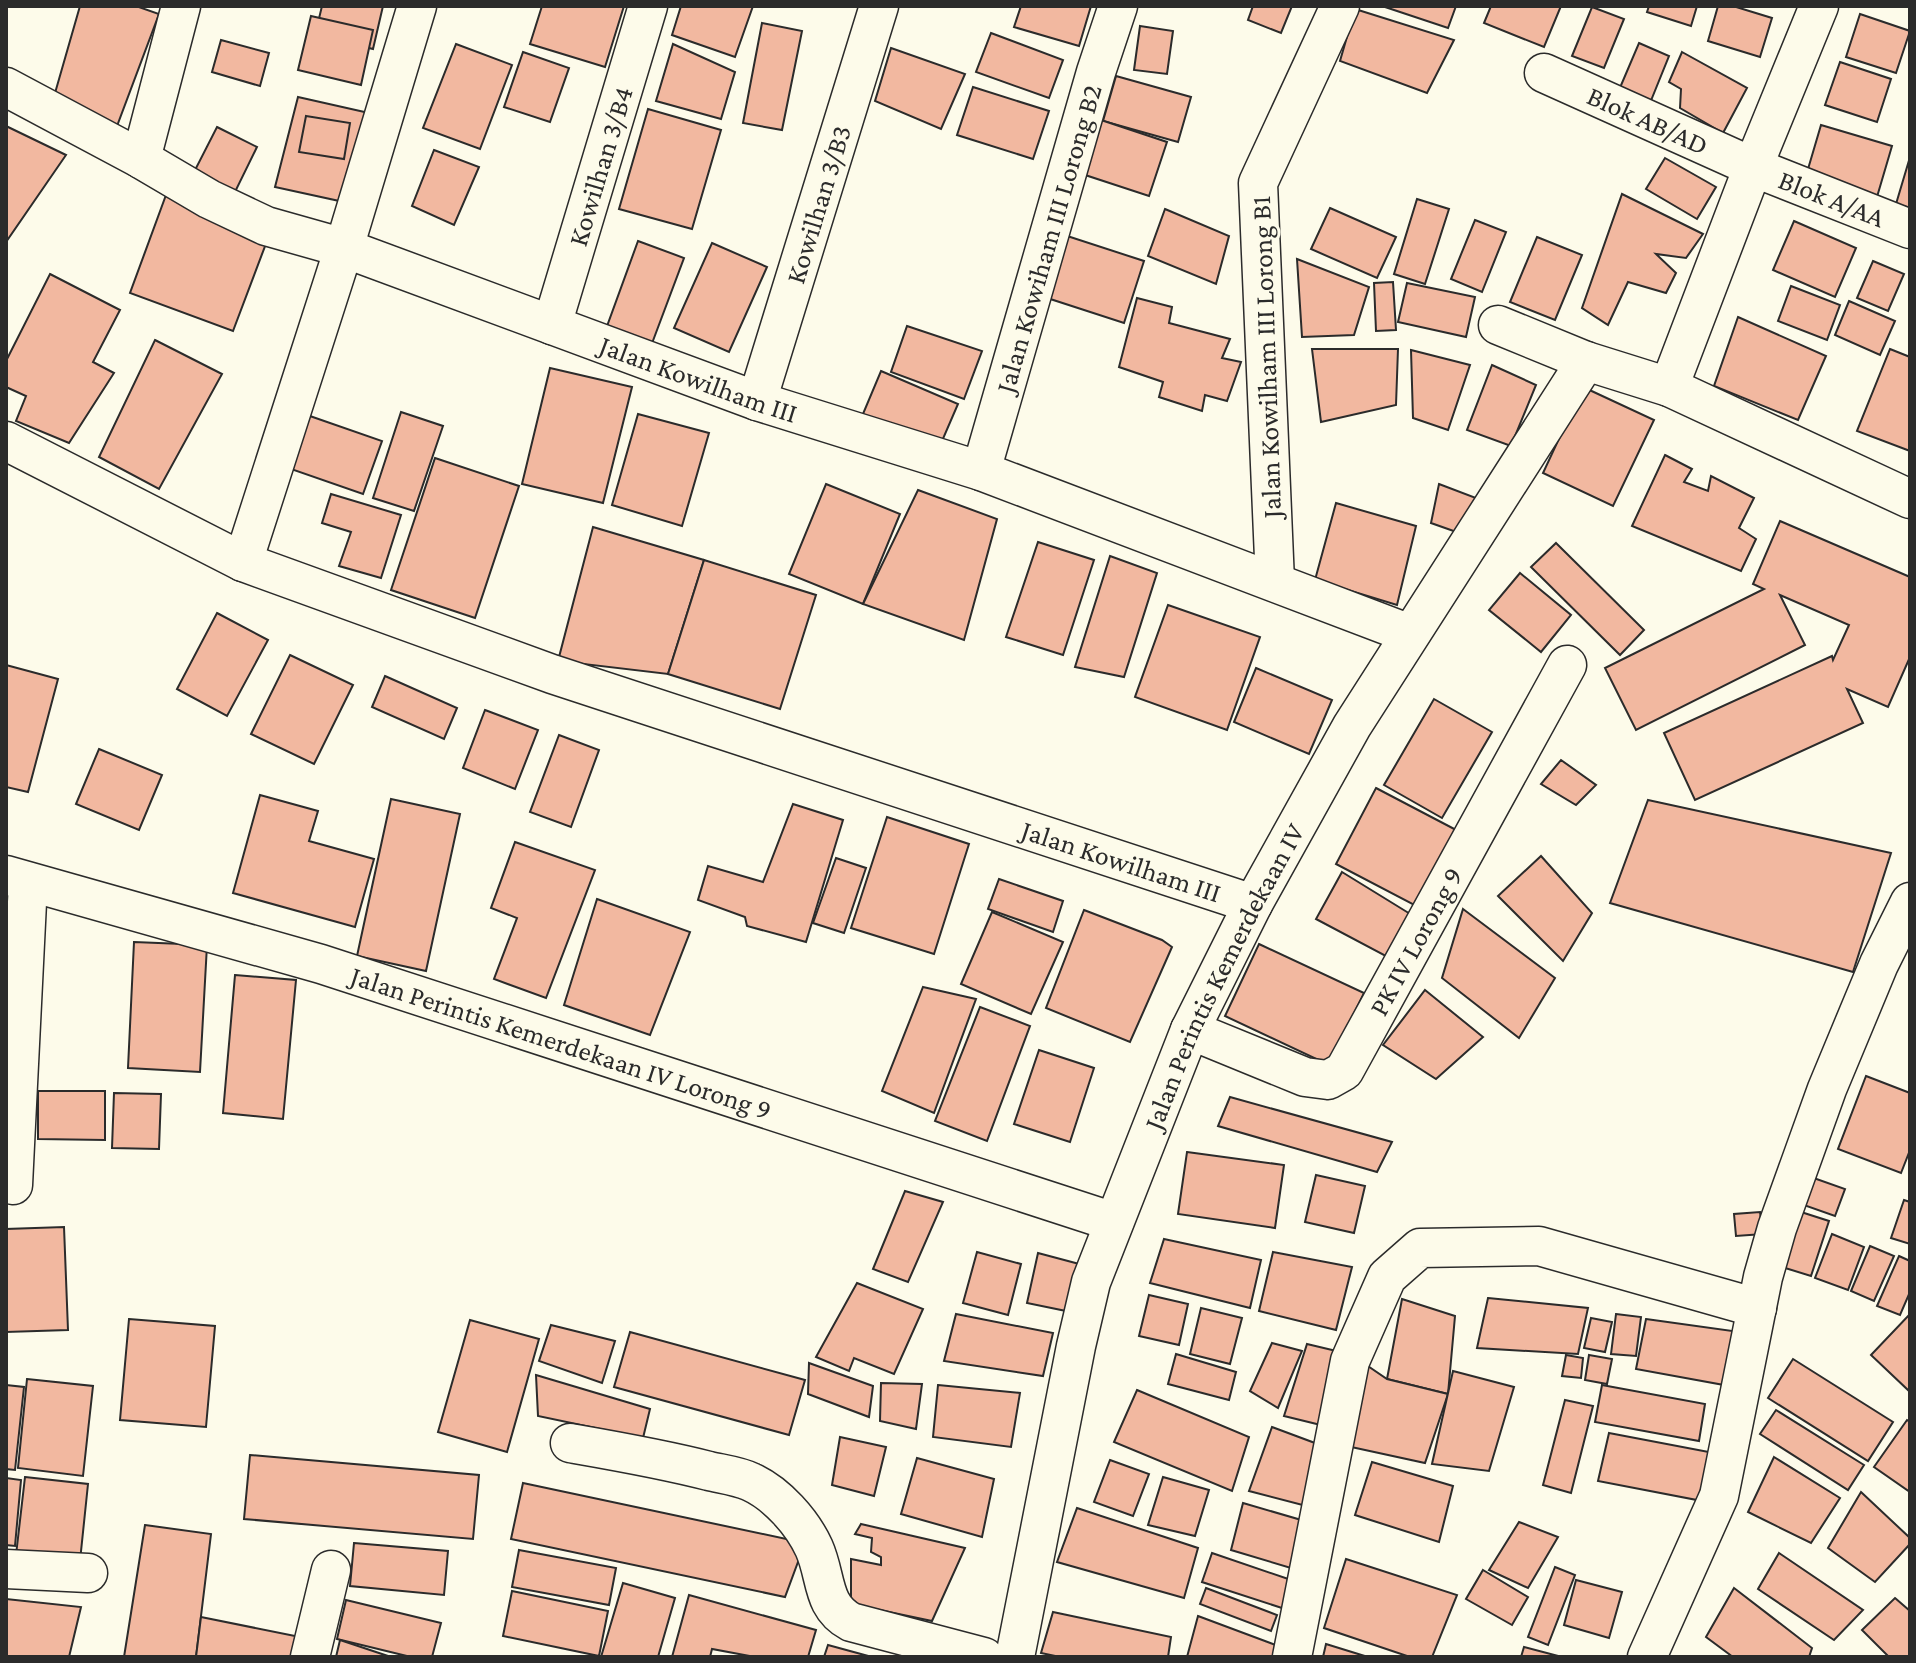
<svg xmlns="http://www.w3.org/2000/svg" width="1916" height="1663" viewBox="0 0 1916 1663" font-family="'Crimson Pro',serif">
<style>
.building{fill:#f2b8a0;stroke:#2b2b2b;stroke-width:2}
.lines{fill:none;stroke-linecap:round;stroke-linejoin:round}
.street-casing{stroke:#2b2b2b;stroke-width:41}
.street{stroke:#fdfbea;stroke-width:38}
.labels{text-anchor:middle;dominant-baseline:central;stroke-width:6;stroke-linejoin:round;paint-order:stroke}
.street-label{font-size:28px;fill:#2b2b2b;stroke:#fdfbea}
</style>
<rect width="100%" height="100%" fill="#fdfbea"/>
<g class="building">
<polygon points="80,6 136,6 159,14 117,126 51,107"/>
<polygon points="322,6 383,6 373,49 315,35"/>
<polygon points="542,6 624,6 605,67 530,44"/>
<polygon points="681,6 753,6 735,57 672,35"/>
<polygon points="1021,6 1091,6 1079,46 1014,27"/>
<polygon points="1253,6 1292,6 1281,33 1248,20"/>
<polygon points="1382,6 1456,6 1448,28"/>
<polygon points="1491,6 1561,6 1544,47 1484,23"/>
<polygon points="1649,6 1697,6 1691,26 1647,12"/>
<polygon points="1718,6 1733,6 1772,18 1760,57 1708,41"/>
<polygon points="1592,7 1624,19 1604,68 1572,56"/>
<polygon points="1355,9 1454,40 1427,93 1340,61"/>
<polygon points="1860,14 1910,31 1896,73 1846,57"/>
<polygon points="311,16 373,30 361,85 298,70"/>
<polygon points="762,23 802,31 782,130 743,123"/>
<polygon points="1140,26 1173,31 1167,74 1134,70"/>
<polygon points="991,33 1063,60 1049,98 976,72"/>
<polygon points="221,40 269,53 260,86 212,72"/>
<polygon points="1639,43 1669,56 1650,103 1619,90"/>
<polygon points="456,44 512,65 480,149 423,128"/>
<polygon points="673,44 735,72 721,119 656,101"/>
<polygon points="891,48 965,74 941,129 875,101"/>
<polygon points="523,52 569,68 550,122 504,107"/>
<polygon points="1682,52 1747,88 1723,133 1680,108 1681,89 1669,82"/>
<polygon points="1840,62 1891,79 1877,122 1825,105"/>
<polygon points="1116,76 1191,97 1178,142 1103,121"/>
<polygon points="973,87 1049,111 1033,159 957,135"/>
<polygon points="298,97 369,113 344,202 275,187"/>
<polygon points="648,109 721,130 692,229 619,209"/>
<polygon points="306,116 350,123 344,159 299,152"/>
<polygon points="1092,117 1167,142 1149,196 1073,171"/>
<polygon points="1821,125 1892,146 1874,207 1803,186"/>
<polygon points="6,126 66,155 6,242"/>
<polygon points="217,127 257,147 234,194 193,174"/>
<polygon points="434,150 479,167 454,225 412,206"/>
<polygon points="1910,157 1910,208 1896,204"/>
<polygon points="1665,158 1716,187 1697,219 1646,189"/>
<polygon points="1622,194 1703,234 1686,258 1656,254 1676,273 1666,293 1628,282 1608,325 1582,308"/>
<polygon points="166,195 270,233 233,331 130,293"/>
<polygon points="1417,199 1449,209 1425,284 1394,274"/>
<polygon points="1330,208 1396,237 1377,278 1311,249"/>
<polygon points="1165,209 1229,236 1216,284 1148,256"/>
<polygon points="1475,220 1506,232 1482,292 1451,279"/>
<polygon points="1794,221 1856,248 1835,297 1773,270"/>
<polygon points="1058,233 1144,261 1124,323 1038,295"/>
<polygon points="1537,237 1582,255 1555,320 1510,302"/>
<polygon points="638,241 684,258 651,346 606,329"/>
<polygon points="712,243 767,267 729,352 674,328"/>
<polygon points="1297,259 1369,287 1354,335 1302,337"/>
<polygon points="1873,261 1904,274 1888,311 1857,298"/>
<polygon points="50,274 120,310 93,362 114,373 69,443 16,421 26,396 6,387 6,361"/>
<polygon points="1393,282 1396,330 1376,331 1374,283"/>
<polygon points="1407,283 1475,297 1466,337 1398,322"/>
<polygon points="1791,286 1840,305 1827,340 1778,321"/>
<polygon points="1137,298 1172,307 1169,323 1230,339 1222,358 1241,362 1227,401 1205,395 1202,411 1159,397 1163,382 1119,367"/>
<polygon points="1849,301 1895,321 1880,355 1835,335"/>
<polygon points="1738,317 1826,356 1798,420 1714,386"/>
<polygon points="907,326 982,351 964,399 891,372"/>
<polygon points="155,340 222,374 159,489 99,457"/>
<polygon points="1312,349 1398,349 1396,405 1321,422"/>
<polygon points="1890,349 1910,357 1910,451 1857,431"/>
<polygon points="1411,350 1470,365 1448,430 1413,418"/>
<polygon points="1492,365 1536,385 1511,446 1467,430"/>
<polygon points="550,368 632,387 603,503 522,484"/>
<polygon points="881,371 958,404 936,455 860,421"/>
<polygon points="1583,387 1654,420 1613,506 1543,473"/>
<polygon points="401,412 443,426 414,511 373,498"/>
<polygon points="638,414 709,433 682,526 612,505"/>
<polygon points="307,415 382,441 363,494 288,468"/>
<polygon points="1665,455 1692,469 1684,482 1708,491 1711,476 1754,498 1739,528 1756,539 1741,571 1632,526"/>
<polygon points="435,458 519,486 475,618 391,590"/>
<polygon points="826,484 900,514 863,604 789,574"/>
<polygon points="1439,484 1476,498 1462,534 1431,523"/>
<polygon points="918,490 997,519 964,640 863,604"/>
<polygon points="331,494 401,515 381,578 339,566 351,532 322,523"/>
<polygon points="1336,503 1416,526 1397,605 1315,580"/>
<polygon points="1780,521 1910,577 1910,657 1888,707 1847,689 1863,723 1695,800 1664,733 1832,656 1833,660 1849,625 1780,595 1805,645 1636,730 1605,668 1764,589 1753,584"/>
<polygon points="593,527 704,560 668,674 558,661"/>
<polygon points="1038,542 1094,560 1063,655 1006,637"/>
<polygon points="1556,543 1644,630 1620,655 1531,567"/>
<polygon points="1110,556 1157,573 1124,677 1075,667"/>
<polygon points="704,560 816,595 780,709 668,674"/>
<polygon points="1520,573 1571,615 1541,652 1489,610"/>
<polygon points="1168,605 1260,637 1227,730 1135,697"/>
<polygon points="217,613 268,640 227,716 177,689"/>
<polygon points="290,655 353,685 314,764 251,734"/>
<polygon points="6,665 58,679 28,792 6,787"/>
<polygon points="1256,668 1332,700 1309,754 1234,722"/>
<polygon points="385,676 457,708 444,739 372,707"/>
<polygon points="1434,699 1492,732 1442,818 1384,785"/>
<polygon points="485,710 538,730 515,789 463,768"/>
<polygon points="559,735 599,750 571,827 530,812"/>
<polygon points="99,749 162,775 139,830 76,804"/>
<polygon points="1561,760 1596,785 1576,805 1541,784"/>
<polygon points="1376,788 1460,832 1420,908 1336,864"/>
<polygon points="260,795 318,811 309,841 374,859 355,927 233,893"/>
<polygon points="391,799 460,814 426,971 357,956"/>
<polygon points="1648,800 1891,853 1853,972 1610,903"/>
<polygon points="793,804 843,820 806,942 747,926 745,917 698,900 708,866 763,882"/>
<polygon points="887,817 969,844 934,954 851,928"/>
<polygon points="515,842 595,870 546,998 494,979 517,918 491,908"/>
<polygon points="1541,856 1592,913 1563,961 1498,896"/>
<polygon points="836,858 866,868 844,933 813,923"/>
<polygon points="1342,872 1420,920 1397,962 1316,919"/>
<polygon points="999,879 1063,901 1053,932 988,909"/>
<polygon points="597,899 690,932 650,1035 564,1005"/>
<polygon points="1463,909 1555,978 1519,1038 1442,978"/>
<polygon points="1084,910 1162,940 1172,947 1130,1042 1046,1008"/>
<polygon points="992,912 1063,942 1031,1014 961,984"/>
<polygon points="134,942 207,945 200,1072 128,1068"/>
<polygon points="1259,944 1364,993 1329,1065 1225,1016"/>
<polygon points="235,975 296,980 283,1119 223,1113"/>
<polygon points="923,987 976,999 934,1113 882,1091"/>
<polygon points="1425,990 1483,1037 1436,1079 1383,1045"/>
<polygon points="980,1007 1030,1026 987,1141 935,1121"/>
<polygon points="1039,1050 1094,1068 1070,1142 1014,1124"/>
<polygon points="1866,1076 1910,1093 1910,1150 1901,1173 1838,1149"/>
<polygon points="38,1091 105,1091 105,1140 38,1139"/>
<polygon points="114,1093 161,1094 159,1149 112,1148"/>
<polygon points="1230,1097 1392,1142 1377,1172 1218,1126"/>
<polygon points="1187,1152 1284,1165 1275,1228 1178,1214"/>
<polygon points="1316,1175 1365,1186 1354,1233 1305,1222"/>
<polygon points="1808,1176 1845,1189 1835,1216 1798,1203"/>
<polygon points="905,1191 943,1202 908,1282 873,1269"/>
<polygon points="1904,1200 1910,1202 1910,1244 1891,1238"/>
<polygon points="1760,1212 1763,1234 1736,1236 1734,1214"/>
<polygon points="1801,1212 1829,1221 1811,1276 1782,1267"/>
<polygon points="64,1227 68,1330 6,1332 6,1229"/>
<polygon points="1832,1234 1864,1247 1848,1290 1815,1278"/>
<polygon points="1164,1239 1261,1260 1250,1308 1150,1283"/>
<polygon points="1870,1246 1894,1256 1874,1301 1851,1291"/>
<polygon points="977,1252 1021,1264 1008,1315 963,1303"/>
<polygon points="1273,1252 1352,1267 1336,1330 1259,1311"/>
<polygon points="1038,1253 1083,1265 1071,1312 1027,1303"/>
<polygon points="1899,1256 1910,1261 1910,1292 1900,1315 1877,1306"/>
<polygon points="857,1283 923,1309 894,1374 854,1358 849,1371 816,1357"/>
<polygon points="1149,1295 1188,1304 1179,1345 1139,1336"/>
<polygon points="1488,1298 1588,1308 1578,1354 1477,1348"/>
<polygon points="1402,1299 1455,1316 1448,1394 1387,1379"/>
<polygon points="1201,1308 1242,1318 1230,1364 1190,1354"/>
<polygon points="956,1314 1053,1333 1043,1376 944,1361"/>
<polygon points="1616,1314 1641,1317 1636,1356 1611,1354"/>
<polygon points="1910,1314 1910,1388 1908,1390 1871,1355"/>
<polygon points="1591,1318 1612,1322 1605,1352 1584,1348"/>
<polygon points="129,1319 215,1326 206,1427 120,1420"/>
<polygon points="1646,1319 1747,1333 1735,1387 1636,1369"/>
<polygon points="470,1320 539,1339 507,1452 438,1432"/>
<polygon points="551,1325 615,1341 602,1383 539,1361"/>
<polygon points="630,1332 805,1380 789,1435 614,1387"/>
<polygon points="1272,1343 1302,1351 1278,1408 1250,1391"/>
<polygon points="1307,1344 1349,1354 1333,1428 1284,1416"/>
<polygon points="1176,1354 1236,1372 1229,1400 1168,1384"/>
<polygon points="1566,1355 1583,1358 1581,1378 1562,1376"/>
<polygon points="1589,1355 1612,1359 1607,1384 1585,1380"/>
<polygon points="1793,1359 1893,1422 1868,1461 1768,1398"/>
<polygon points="1362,1362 1387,1379 1448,1394 1425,1463 1342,1445"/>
<polygon points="809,1363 873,1386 869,1417 808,1394"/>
<polygon points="1453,1371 1514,1387 1489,1471 1432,1464"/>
<polygon points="536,1375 650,1409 643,1438 538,1416"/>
<polygon points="27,1379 93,1386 83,1476 18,1468"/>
<polygon points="881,1383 922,1384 916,1429 880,1421"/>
<polygon points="6,1385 24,1387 15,1470 6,1469"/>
<polygon points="938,1385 1020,1393 1011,1447 933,1437"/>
<polygon points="1602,1385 1705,1404 1699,1441 1595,1422"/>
<polygon points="1137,1390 1249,1437 1232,1491 1114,1442"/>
<polygon points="1565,1400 1593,1406 1571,1493 1543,1485"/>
<polygon points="1776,1410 1864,1465 1848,1490 1760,1434"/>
<polygon points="1907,1420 1910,1422 1910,1492 1874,1467"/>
<polygon points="1272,1427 1331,1449 1318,1509 1249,1491"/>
<polygon points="1609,1433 1714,1453 1697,1500 1598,1481"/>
<polygon points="840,1437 886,1447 874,1496 832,1485"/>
<polygon points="250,1455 479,1475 473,1539 244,1519"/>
<polygon points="1774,1457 1840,1498 1811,1543 1748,1512"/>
<polygon points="917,1458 994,1479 982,1537 901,1514"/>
<polygon points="1110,1460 1149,1474 1133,1516 1094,1502"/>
<polygon points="1372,1462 1453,1486 1439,1542 1355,1515"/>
<polygon points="25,1477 88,1484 80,1561 16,1555"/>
<polygon points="1163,1477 1209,1490 1195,1536 1148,1525"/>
<polygon points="6,1478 21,1480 15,1546 6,1545"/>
<polygon points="523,1483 805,1543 785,1597 511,1539"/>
<polygon points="1861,1492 1910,1538 1910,1544 1875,1582 1828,1548"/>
<polygon points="1243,1503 1315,1524 1301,1571 1231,1550"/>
<polygon points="1077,1508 1198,1548 1184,1598 1057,1562"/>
<polygon points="1519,1522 1558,1537 1528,1588 1489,1570"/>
<polygon points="861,1524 965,1548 932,1621 851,1604 851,1559 881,1565 881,1557 871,1552 872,1538 855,1534"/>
<polygon points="145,1525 211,1534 196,1657 124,1657"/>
<polygon points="354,1543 448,1551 444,1595 350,1586"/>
<polygon points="519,1550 616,1568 609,1605 512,1587"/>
<polygon points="1212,1553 1297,1582 1288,1610 1202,1582"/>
<polygon points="1779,1553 1863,1610 1834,1640 1758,1589"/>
<polygon points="1346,1559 1457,1595 1432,1657 1410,1657 1324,1628"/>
<polygon points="1555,1567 1575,1575 1548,1645 1528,1637"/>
<polygon points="1483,1570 1528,1597 1512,1625 1466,1599"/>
<polygon points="1576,1580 1622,1592 1609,1638 1564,1625"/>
<polygon points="623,1583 675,1598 658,1657 601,1657"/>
<polygon points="1206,1588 1277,1615 1271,1631 1200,1604"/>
<polygon points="1734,1588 1812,1648 1809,1657 1733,1657 1706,1637"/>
<polygon points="512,1591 608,1611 599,1656 503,1636"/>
<polygon points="689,1595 816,1630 808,1657 755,1657 712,1649 710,1657 672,1657"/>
<polygon points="1895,1598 1910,1611 1910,1657 1889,1657 1862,1630"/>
<polygon points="6,1599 81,1607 69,1657 6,1657"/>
<polygon points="346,1600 441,1623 432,1657 411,1657 337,1639"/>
<polygon points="1053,1612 1171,1637 1168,1657 1060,1657 1041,1653"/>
<polygon points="1198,1616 1281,1647 1278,1657 1187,1657"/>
<polygon points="201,1617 305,1638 299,1657 196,1657"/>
<polygon points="340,1640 391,1657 336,1657"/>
<polygon points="1326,1644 1368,1657 1323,1657"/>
<polygon points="828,1645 872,1657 824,1657"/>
<polygon points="1524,1647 1562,1657 1521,1657"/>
</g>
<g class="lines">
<defs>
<g id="street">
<path id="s1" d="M1544 73 1753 167 1910 229"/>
<path id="s2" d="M6 87 141 159 209 199 266 226 344 248 757 401 981 471 1410 634"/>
<polyline points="141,159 181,6"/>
<path id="s3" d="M552 325 648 6"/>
<polyline points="1498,325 1586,361 1669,387 1910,499"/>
<polyline points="1669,387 1753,167 1819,6"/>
<path id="s4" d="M757 401 879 6"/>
<path id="s5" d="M6 441 243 562 552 674 1253 904"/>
<path id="s6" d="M981 471 1096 72 1118 6"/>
<polyline points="243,562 344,248 417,6"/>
<polyline points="1275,582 1258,183 1340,6"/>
<path id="s7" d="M6 875 321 964 1114 1222"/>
<path id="s8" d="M1190 1030 1305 1077 1328 1080 1344 1071 1567 665"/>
<polyline points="13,1185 28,882"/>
<path d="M570 1443C616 1451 663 1459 709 1471 722 1474 739 1476 751 1482 777 1494 802 1522 814 1548 827 1577 821 1606 851 1622L984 1657"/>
<polyline points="6,1569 88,1573"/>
<polyline points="310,1657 331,1570"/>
<path id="s9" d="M1015 1657 1076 1346 1091 1282 1190 1030 1253 904 1352 726 1586 361"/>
<polyline points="1292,1657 1350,1361 1387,1277 1420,1248 1539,1246 1757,1308"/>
<polyline points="1647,1657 1719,1496 1763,1277 1777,1228 1827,1089 1879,964 1910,902"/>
</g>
</defs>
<use href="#street" class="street-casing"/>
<use href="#street" class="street"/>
</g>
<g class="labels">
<g class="street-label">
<text stroke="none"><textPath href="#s1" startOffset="114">Blok AB/AD</textPath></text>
<text stroke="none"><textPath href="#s3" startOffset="166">Kowilhan 3/B4</textPath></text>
<text stroke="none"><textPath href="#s1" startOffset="314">Blok A/AA</textPath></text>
<text stroke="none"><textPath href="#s4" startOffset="206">Kowilhan 3/B3</textPath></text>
<text stroke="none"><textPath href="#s6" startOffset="242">Jalan Kowiham III Lorong B2</textPath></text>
<text transform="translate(1266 357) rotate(-92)">Jalan Kowilham III Lorong B1</text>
<text stroke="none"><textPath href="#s2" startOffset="754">Jalan Kowilham III</textPath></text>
<text stroke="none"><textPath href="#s5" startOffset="1194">Jalan Kowilham III</textPath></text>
<text stroke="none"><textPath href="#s8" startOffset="314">PK IV Lorong 9</textPath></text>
<text stroke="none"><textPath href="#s9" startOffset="716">Jalan Perintis Kemerdekaan IV</textPath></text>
<text stroke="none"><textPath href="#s7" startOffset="580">Jalan Perintis Kemerdekaan IV Lorong 9</textPath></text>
</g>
</g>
<rect width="1916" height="1663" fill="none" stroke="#2b2b2b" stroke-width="16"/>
</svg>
